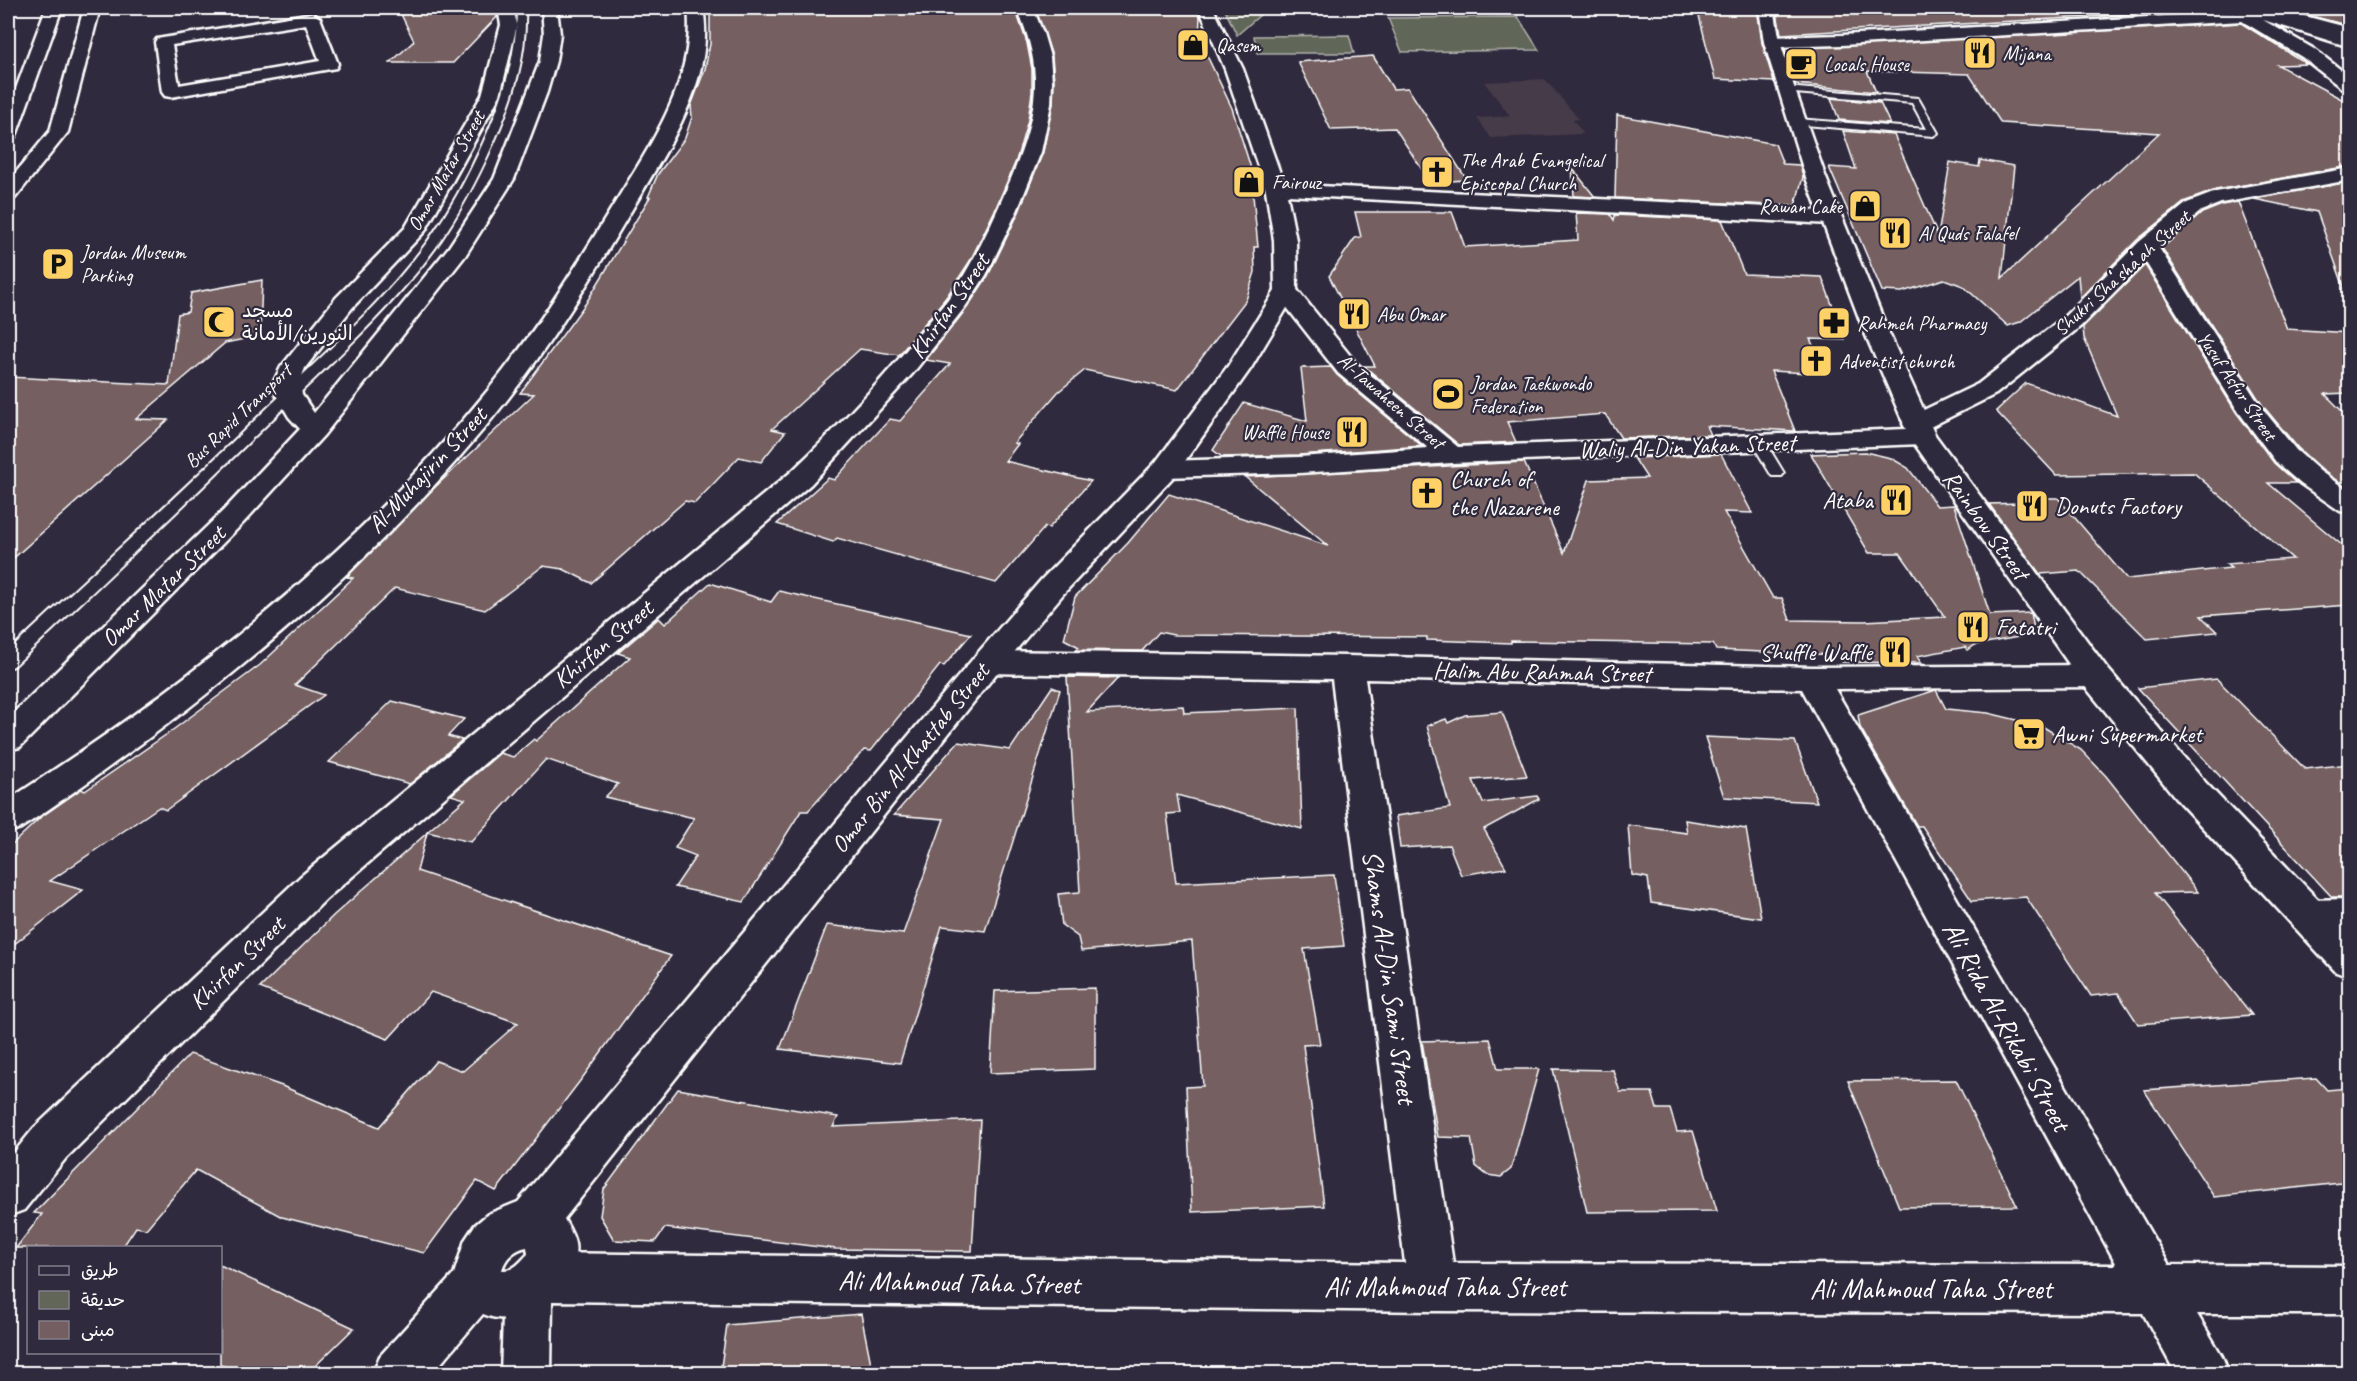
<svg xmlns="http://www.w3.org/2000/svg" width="2357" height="1381" viewBox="0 0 2357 1381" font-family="Caveat,'Playpen Sans Arabic',sans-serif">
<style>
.built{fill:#443a48}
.green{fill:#616658;stroke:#b0b2ac;stroke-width:1.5}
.building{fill:#745e61;stroke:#fff;stroke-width:1.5}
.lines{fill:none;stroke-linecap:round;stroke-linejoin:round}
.lane-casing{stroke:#fff;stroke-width:4}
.street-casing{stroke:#fff;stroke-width:5}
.secondary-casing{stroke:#fff;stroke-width:5}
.primary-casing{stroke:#fff;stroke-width:5}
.lane{fill:#2f2a3d;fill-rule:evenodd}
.street{fill:#2f2a3d;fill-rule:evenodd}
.secondary{fill:#2f2a3d;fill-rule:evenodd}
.primary{fill:#2f2a3d;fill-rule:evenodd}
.labels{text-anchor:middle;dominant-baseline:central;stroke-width:4.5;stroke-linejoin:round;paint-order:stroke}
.far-poi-label{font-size:20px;fill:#fff;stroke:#2f2a3d;text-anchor:start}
.far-street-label{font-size:20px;fill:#fff;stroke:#2f2a3d}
.street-label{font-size:24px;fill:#fff;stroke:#2f2a3d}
.poi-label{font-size:24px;fill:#fff;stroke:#2f2a3d;text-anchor:start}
.near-street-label{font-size:28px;fill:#fff;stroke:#2f2a3d}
</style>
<rect width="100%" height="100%" fill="#2f2a3d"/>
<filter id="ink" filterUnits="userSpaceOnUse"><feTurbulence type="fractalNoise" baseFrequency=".0167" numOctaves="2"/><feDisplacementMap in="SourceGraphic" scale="12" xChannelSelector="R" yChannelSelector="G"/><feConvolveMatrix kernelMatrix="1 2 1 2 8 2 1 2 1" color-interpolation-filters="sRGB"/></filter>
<g filter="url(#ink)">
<g class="built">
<polygon points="1366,8 1514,8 1518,14 1367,13"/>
<polygon points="1545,79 1579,119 1573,120 1584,134 1491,138 1477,118 1510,116 1484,82"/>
</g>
<g class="green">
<polygon points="1224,8 1268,8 1237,35"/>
<polygon points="1518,17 1539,50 1402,52 1388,18"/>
<polygon points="1349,35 1354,53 1257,53 1254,36"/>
</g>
<g class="building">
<polygon points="398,8 496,8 497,17 453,63 390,63 414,41"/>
<polygon points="710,8 857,8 857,10 874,9 875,14 1015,8 1027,43 1032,69 1032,92 1028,120 1016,161 994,212 970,261 947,296 899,355 860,349 772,429 785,432 761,462 739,457 695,503 685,501 591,583 563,569 543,566 485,610 395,588 295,685 324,695 166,810 159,807 50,881 83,890 8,949 8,848 41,817 81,789 85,791 170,732 260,665 353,578 347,577 433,489 534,394 520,393 586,303 650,197 648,197 658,174 685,138 692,117 691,106 705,69 710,44"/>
<polygon points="1035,8 1197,8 1200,16 1199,39 1232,108 1250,165 1258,247 1254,247 1255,272 1246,300 1177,390 1085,370 1058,392 1014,443 1018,444 1005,461 1091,481 1049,528 1045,527 996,583 837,538 833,542 777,524 828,478 834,480 890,419 900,421 950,364 926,360 967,308 988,276 1019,212 1043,152 1053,104 1054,81 1052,56"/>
<polygon points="1697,8 1757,8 1762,43 1774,82 1715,79"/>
<polygon points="1776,8 2024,8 2031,12 2049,12 2111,8 2249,8 1781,34"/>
<polygon points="2286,8 2349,8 2349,26 2289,10"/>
<polygon points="2241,23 2307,64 2278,65 2349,103 2349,166 2216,190 2186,201 2137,240 2080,298 2078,276 2020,322 2008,326 1963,286 1944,279 1902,292 1882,291 1829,167 1856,169 1843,131 1894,135 1938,236 1950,162 1979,167 1980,160 2014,166 2002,278 2159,133 2001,123 1969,74 1867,71 1876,92 1795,84 1785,49"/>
<polygon points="1373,56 1393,89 1408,88 1467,180 1430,182 1395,128 1331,130 1298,62"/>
<polygon points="1831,98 1880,103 1890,124 1839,120"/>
<polygon points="1617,115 1775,144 1783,164 1800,165 1803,177 1795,206 1615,198"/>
<polygon points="1572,168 1595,197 1574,196"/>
<polygon points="2349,182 2349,289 2345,290 2317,212 2254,199"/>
<polygon points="2238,202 2287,329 2349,333 2349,393 2325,394 2349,418 2349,481 2339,482 2322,470 2298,448 2263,406 2162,248 2202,213 2222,205"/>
<polygon points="1355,212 1452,212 1465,247 1578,240 1576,213 1610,214 1614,220 1615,215 1722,220 1744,274 1822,277 1845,340 1810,339 1827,374 1771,371 1795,431 1707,426 1711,435 1621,438 1605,414 1507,422 1516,442 1459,445 1364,366 1375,366 1329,276 1355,238 1361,237"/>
<polygon points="2145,265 2236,412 2274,463 2296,483 2268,483 2349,551 2349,605 2201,616 2217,632 2147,639 2079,571 2040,574 1989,504 2020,503 2021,498 2058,498 2127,579 2231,568 2226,564 2293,559 2194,473 2056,475 1996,411 2026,383 2117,416 2084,338 2083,327"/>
<polygon points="262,280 260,336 225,343 136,419 168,420 8,563 8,377 169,385 178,314 188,312 191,293"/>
<polygon points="1331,367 1337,375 1422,446 1299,455 1222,457 1213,450 1244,403 1307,421 1301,368"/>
<polygon points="1865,452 1891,458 1908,468 1937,506 1954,505 1990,615 2031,613 2035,634 1975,645 1968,650 1965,647 1917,656 1921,663 1842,662 1839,655 1716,650 1713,644 1511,641 1511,643 1427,640 1427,637 1174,635 1159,632 1142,651 1076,650 1079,647 1064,639 1075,597 1128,543 1169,494 1328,546 1245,477 1524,462 1564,553 1589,480 1647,478 1634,458 1721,454 1752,513 1724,512 1773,598 1782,598 1790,620 1864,621 1945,617 1900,553 1869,553 1811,454"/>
<polygon points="710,583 771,602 779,591 971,634 944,666 940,665 871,751 864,750 808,811 801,811 744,902 675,887 696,856 675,848 694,818 605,797 618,784 546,759 471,842 427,832 465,799 451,795 500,753 513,757 534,739 536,741 630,657 618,653 659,618 665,624"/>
<polygon points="1067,677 1118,678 1087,712 1183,706 1184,713 1298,708 1302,829 1177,795 1180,813 1167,814 1176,883 1334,875 1344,946 1304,949 1320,1044 1303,1045 1324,1206 1192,1212 1186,1087 1203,1086 1192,941 1081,951 1078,937 1062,925 1058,894 1080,892"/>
<polygon points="2217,679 2305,769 2349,764 2349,897 2332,897 2138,688"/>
<polygon points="1052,687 1060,690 985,931 942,926 900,1063 780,1049 827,925 903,934 944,819 894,815 958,742 1010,750"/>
<polygon points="1936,690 1946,709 1988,713 2042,726 2081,750 2106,776 2198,892 2155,893 2252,1015 2138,1024 2118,993 2091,996 2026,897 1972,901 1922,826 1917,826 1860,727 1858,715"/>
<polygon points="392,701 464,719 448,736 462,740 410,784 329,762"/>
<polygon points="1502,712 1527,776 1473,780 1483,803 1537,796 1539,799 1484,829 1506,868 1461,875 1449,845 1400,848 1396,816 1450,808 1427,726 1446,719 1448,723 1465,715"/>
<polygon points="1705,737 1795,741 1817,802 1724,797"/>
<polygon points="1685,820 1746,829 1761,918 1651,903 1648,878 1632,875 1628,825 1687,833"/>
<polygon points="427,833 417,871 671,956 583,1077 496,1191 477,1181 424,1253 282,1217 196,1170 146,1229 136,1227 122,1248 16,1248 42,1214 34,1213 190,1054 282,1086 379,1127 436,1061 463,1071 518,1023 431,992 388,1039 260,988 334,915"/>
<polygon points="1095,988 1095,1069 990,1073 995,991"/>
<polygon points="1490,1039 1498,1069 1539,1069 1511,1169 1501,1177 1487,1175 1476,1166 1471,1138 1438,1137 1422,1041"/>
<polygon points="1553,1069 1613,1070 1620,1092 1652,1092 1657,1109 1670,1109 1677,1132 1693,1131 1717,1211 1587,1212"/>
<polygon points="2316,1078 2327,1090 2349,1088 2349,1182 2214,1197 2144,1090"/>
<polygon points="1956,1080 2017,1206 1899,1207 1848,1081"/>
<polygon points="678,1089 838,1117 833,1127 980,1120 972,1251 836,1249 665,1228 655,1242 614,1240 600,1216 604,1189"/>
<polygon points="220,1265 354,1328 307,1374 258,1374 220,1365"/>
<polygon points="861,1314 873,1374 720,1374 727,1325"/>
</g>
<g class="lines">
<defs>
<g id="lane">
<path d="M517 8H525C527 56 513 100 493 144 477 180 459 214 436 247 387 315 317 375 257 434 177 512 96 589 14 666L8 668V652C89 576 172 501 252 423 311 365 379 309 428 241 450 210 468 177 483 143 503 100 517 56 517 8Z"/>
<polygon points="1786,87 1918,98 1938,133 1933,136 1793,124 1793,120 1797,119 1926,129 1912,103 1783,92 1783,88"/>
<polygon points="1759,439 1764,440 1784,473 1782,476 1772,476 1770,473 1752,443"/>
</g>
<g id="street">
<path d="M688 8H703C716 78 668 148 634 206 595 272 555 339 507 400 373 570 200 708 21 828L8 832V800C185 686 356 553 489 389 536 331 575 268 613 206 650 146 696 80 688 8Z"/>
<path d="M1017 8H1033L1043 33 1050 57 1052 81 1051 104 1041 152 1017 211 986 275 965 307 913 373 811 484 326 899 66 1158 24 1210 8 1216V1160L34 1128 300 877 791 472C837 428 881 382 921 332 933 317 947 302 958 285 977 255 993 221 1007 188 1022 154 1036 116 1035 78 1034 53 1027 31 1017 8Z"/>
<polygon points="2284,9 2292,14 2287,18 2350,37 2350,47 2263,20 2314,49 2350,77 2350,91 2344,90 2302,57 2242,21 1842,45 1772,47 1764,42 1772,37 1842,35"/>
<path d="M312 13 320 18 338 64 336 68 171 97 165 96 162 92 155 42 157 39ZM306 24 320 61 179 85 172 45Z"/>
<polygon points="2350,168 2350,180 2221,203 2201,211 2159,248 2261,407 2296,450 2321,472 2350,492 2350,513 2340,511 2301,484 2276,462 2238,411 2145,261 2081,326 1996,394 1926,429 1931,430 1935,436 1931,442 1922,444 1452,463 1299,473 1165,477 1155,475 1151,469 1155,463 1165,461 1299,457 1428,448 1338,373 1278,296 1275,291 1278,286 1286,284 1294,286 1356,363 1458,447 1906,429 1903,424 1907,418 1978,384 2065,316 2139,242 2187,203 2216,192"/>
<polygon points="1276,184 1769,207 1830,212 1837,214 1840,218 1837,222 1830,224 1269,194 1266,190 1269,186"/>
<path d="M988 651 1347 656 1812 667 2095 665 2107 668 2111 676 2107 684 2095 687 1835 689 2169 1265 2350 1266V1314H2197L2222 1356 2229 1374H2176L2143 1313 1432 1311 552 1301 551 1374H501L504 1288 511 1271 521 1267 524 1260 541 1253 1405 1263 1332 679 988 673 977 670 972 662 977 654ZM1365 679 1802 689 2117 1265 1453 1263Z"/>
<polygon points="2350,899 2350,931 2308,932 2294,927 2289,916 2294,905 2308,900"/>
</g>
<g id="secondary">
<path d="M1199 8H1213L1243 69 1286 190 1296 240 1297 291 1251 368 1175 475 1064 593 999 670 564 1219C568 1226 574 1236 575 1244 577 1254 573 1263 569 1271 556 1304 518 1329 483 1314L432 1374H373L380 1356 454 1274 465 1240 475 1225 488 1214 518 1202 977 654 1042 579 1155 463 1228 366 1275 291 1274 240 1266 190 1225 69ZM527 1247 528 1254C520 1262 514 1271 502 1270 505 1258 515 1249 527 1247Z"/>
<polygon points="1759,8 1774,8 1780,42 1795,90 1826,178 1888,331 1935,435 2107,668 2205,782 2350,933 2350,977 2336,972 2179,802 2083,684 1909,436 1864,331 1806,178 1764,42"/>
<polygon points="2251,8 2274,8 2350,28 2350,38 2252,11"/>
</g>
<g id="primary">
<polygon points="46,8 62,8 17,133 15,137 8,139 8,110"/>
<polygon points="84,8 100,8 68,132 15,198 8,200 8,182 50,131"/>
<polygon points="498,8 513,8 517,25 500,95 425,231 352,308 305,368 300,381 302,395 314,413 449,247 494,179 540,61 544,34 542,8 557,8 560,34 556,61 547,92 514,179 465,256 324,435 243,523 20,747 8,750 8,718 223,511 300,429 289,417 276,395 274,381 281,367 336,298 405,228 482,95 501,25"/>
</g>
</defs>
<use href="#lane" class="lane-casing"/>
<use href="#street" class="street-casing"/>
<use href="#secondary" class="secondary-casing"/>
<use href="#primary" class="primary-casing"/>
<use href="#lane" class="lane"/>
<use href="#street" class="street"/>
<use href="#secondary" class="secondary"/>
<use href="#primary" class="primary"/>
</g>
</g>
<defs>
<symbol id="shop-square" viewBox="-11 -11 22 22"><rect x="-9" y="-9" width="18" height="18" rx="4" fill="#ffd166" stroke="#2f2a3d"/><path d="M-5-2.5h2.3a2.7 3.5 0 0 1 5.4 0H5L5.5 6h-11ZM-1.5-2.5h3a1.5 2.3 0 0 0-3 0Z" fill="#111"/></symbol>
<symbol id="restaurant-square" viewBox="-11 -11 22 22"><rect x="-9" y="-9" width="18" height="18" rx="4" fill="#ffd166" stroke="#2f2a3d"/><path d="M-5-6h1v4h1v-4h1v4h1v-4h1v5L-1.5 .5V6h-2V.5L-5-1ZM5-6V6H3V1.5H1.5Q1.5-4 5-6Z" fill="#111"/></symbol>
<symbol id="cafe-square" viewBox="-11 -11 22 22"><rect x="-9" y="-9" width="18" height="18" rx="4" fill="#ffd166" stroke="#2f2a3d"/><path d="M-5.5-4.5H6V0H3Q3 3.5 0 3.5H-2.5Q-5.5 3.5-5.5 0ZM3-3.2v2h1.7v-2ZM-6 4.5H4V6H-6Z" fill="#111"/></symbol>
<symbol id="church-square" viewBox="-11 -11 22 22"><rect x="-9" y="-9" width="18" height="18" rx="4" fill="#ffd166" stroke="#2f2a3d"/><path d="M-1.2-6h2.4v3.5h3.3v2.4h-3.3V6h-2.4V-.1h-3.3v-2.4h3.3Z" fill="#111"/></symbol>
<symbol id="parking-square" viewBox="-11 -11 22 22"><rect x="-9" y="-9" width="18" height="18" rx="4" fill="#ffd166" stroke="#2f2a3d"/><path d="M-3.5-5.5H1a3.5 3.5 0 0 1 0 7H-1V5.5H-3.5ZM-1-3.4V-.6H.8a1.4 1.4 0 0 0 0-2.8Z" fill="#111"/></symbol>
<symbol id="mosque-square" viewBox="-11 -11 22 22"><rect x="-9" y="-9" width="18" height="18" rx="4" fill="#ffd166" stroke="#2f2a3d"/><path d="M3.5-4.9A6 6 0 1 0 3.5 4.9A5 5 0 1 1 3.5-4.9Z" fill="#111"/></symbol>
<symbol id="pharmacy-square" viewBox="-11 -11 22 22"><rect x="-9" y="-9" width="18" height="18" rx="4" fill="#ffd166" stroke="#2f2a3d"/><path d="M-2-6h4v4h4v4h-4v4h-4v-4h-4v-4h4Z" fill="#111"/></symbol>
<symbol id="stadium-square" viewBox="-11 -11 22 22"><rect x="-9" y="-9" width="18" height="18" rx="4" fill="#ffd166" stroke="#2f2a3d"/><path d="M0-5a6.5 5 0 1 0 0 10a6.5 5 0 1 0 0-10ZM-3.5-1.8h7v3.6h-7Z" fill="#111"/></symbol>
<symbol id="supermarket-square" viewBox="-11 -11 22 22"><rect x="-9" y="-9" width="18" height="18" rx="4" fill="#ffd166" stroke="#2f2a3d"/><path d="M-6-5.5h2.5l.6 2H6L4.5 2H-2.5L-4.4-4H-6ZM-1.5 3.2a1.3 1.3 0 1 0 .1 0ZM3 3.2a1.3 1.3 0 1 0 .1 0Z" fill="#111"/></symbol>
</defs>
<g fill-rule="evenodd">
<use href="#shop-square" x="1174" y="26" width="38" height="38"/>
<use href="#restaurant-square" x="1961" y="34" width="38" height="38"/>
<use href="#cafe-square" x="1782" y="45" width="38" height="38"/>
<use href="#church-square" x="1418" y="153" width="38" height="38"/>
<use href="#shop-square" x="1230" y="163" width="38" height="38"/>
<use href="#shop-square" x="1846" y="187" width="38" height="38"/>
<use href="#restaurant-square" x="1876" y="214" width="38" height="38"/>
<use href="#parking-square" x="39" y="245" width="38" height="38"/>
<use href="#restaurant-square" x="1335" y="295" width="38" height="38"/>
<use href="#mosque-square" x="200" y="303" width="38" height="38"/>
<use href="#pharmacy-square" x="1815" y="304" width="38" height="38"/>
<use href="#church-square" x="1797" y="342" width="38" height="38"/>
<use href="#stadium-square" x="1429" y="375" width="38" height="38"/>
<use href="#restaurant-square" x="1333" y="413" width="38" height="38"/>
<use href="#church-square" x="1408" y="474" width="38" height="38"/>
<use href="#restaurant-square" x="1877" y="481" width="38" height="38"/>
<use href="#restaurant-square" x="2013" y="487" width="38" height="38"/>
<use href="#restaurant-square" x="1954" y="608" width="38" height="38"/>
<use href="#restaurant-square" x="1876" y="633" width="38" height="38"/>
<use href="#supermarket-square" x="2010" y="715" width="38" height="38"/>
</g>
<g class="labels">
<g class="far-poi-label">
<text x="1216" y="45">Qasem</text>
<text x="2003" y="53">Mijana</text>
<text x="1824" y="64">Locals House</text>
<text x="1460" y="160">The Arab Evangelical<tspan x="1460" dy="23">Episcopal Church</tspan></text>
<text x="1272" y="182">Fairouz</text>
<text x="1842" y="206" text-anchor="end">Rawan Cake</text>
<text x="1918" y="233">Al Quds Falafel</text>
<text x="81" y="252">Jordan Museum<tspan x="81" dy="23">Parking</tspan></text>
<text x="242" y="310">مسجد<tspan x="242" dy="23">النورين/الأمانة</tspan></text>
<text x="1377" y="314">Abu Omar</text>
<text x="1857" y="323">Rahmeh Pharmacy</text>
<text x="1839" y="361">Adventist church</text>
<text x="1471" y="383">Jordan Taekwondo<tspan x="1471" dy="23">Federation</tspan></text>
<text x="1329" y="432" text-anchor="end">Waffle House</text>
</g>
<g class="far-street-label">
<text transform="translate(446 171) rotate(-60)">Omar Matar Street</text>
<text transform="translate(2122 273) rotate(-42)">Shukri Shaʻshaʻah Street</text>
<text transform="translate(2237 386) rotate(56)">Yusuf Asfur Street</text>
<text transform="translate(1391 401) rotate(41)">Al-Tawaheen Street</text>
<text transform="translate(238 416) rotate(-44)">Bus Rapid Transport</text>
</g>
<g class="street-label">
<text transform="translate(949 306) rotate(-55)">Khirfan Street</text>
<text transform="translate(1687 446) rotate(-2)">Waliy Al-Din Yakan Street</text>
<text transform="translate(427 470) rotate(-47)">Al-Muhajirin Street</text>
<text transform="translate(1986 525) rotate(54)">Rainbow Street</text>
<text transform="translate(163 586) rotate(-44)">Omar Matar Street</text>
<text transform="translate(603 644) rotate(-40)">Khirfan Street</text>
<text transform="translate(1542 672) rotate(1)">Halim Abu Rahmah Street</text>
<text transform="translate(910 758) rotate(-51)">Omar Bin Al-Khattab Street</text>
<text transform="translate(237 963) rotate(-44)">Khirfan Street</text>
</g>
<g class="poi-label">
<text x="1450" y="479">Church of<tspan x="1450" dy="28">the Nazarene</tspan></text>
<text x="1873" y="500" text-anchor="end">Ataba</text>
<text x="2055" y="506">Donuts Factory</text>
<text x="1996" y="627">Fatatri</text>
<text x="1872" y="652" text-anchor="end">Shuffle Waffle</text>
<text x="2052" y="734">Awni Supermarket</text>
</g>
<g class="near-street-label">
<text transform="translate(1390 977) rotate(82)">Shams Al-Din Sami Street</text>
<text transform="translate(2007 1026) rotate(61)">Ali Rida Al-Rikabi Street</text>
<text transform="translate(959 1282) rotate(1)">Ali Mahmoud Taha Street</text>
<text x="1445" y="1286">Ali Mahmoud Taha Street</text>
<text x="1931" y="1288">Ali Mahmoud Taha Street</text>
</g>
</g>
<rect width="2357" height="1381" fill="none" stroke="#2f2a3d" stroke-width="30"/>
<rect x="15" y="15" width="2327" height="1351" fill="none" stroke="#fff" stroke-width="2" filter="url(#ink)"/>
<rect x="27" y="1246" width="195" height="108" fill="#2f2a3d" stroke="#827f8b" stroke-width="1.5"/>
<rect x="39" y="1266" width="30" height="9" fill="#2f2a3d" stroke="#827f8b" stroke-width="1.5"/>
<text x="81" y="1276" font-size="18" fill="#ffffff">طريق</text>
<rect x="39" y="1291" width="30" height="18" fill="#616658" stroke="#827f8b" stroke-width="1.5"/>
<text x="81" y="1306" font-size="18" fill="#ffffff">حديقة</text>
<rect x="39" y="1321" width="30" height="18" fill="#745e61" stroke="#827f8b" stroke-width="1.5"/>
<text x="81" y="1336" font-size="18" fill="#ffffff">مبنى</text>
</svg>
